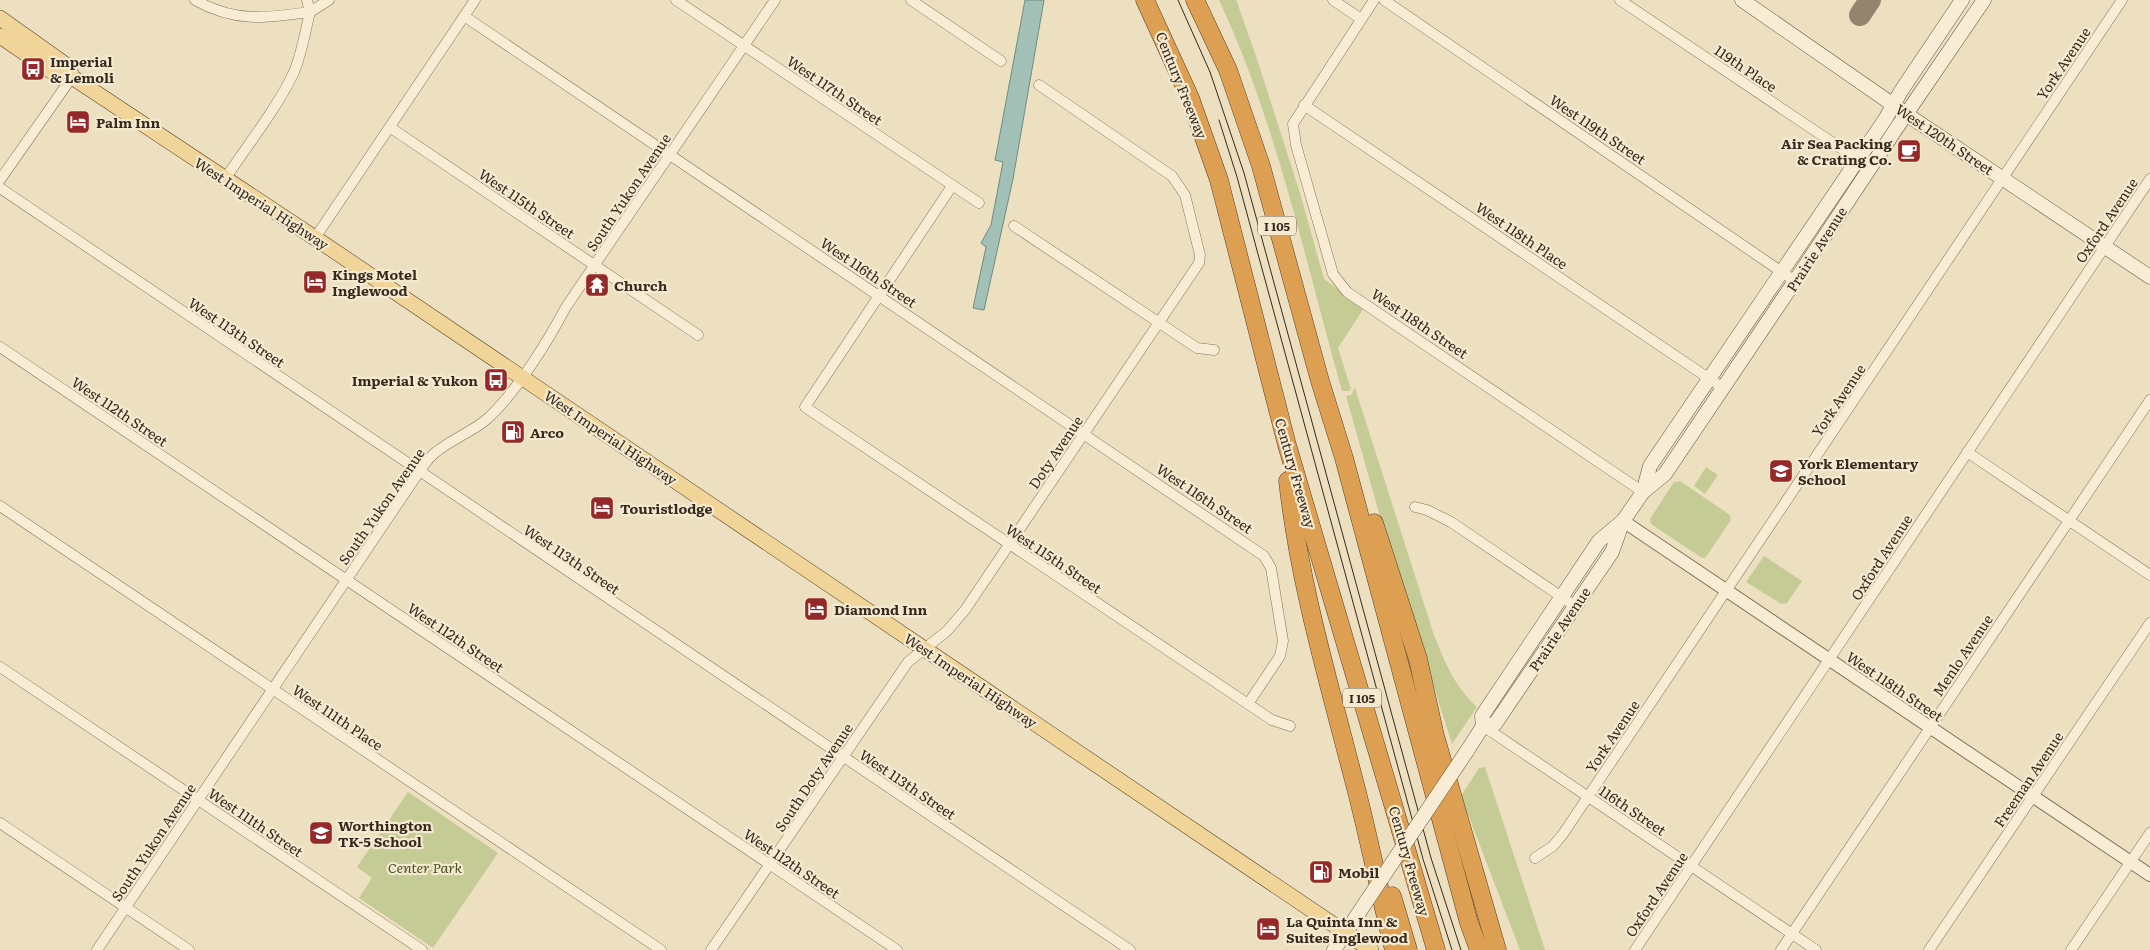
<svg xmlns="http://www.w3.org/2000/svg" width="2150" height="950" viewBox="0 0 2150 950" font-family="Literata,serif">
<style>
.green{fill:#c5cb95}
.water{fill:#a3c0b7;stroke:#6b8d84}
.lines{fill:none;stroke-linecap:round;stroke-linejoin:round}
.taxiway{stroke:#92846f;stroke-width:22}
.minor-casing{stroke:#867159;stroke-width:11}
.tertiary-casing{stroke:#867159;stroke-width:14}
.secondary-casing{stroke:#68523c;stroke-width:15}
.primary-casing{stroke:#543f2d;stroke-width:16}
.motorway-casing{stroke:#543f2d;stroke-width:19}
.minor{stroke:#f8edd4;stroke-width:10}
.tertiary{stroke:#f8edd4;stroke-width:12}
.secondary{stroke:#f8edd4;stroke-width:14}
.primary{stroke:#f1d598;stroke-width:15}
.motorway{stroke:#dd9f51;stroke-width:18}
.tram{stroke:#36291d;stroke-width:1}
.secondary-bridge-casing{stroke:#68523c;stroke-width:15;stroke-linecap:butt}
.secondary-bridge{stroke:#f8edd4;stroke-width:14}
.labels{text-anchor:middle;dominant-baseline:central;stroke-width:4.5;stroke-linejoin:round;paint-order:stroke}
.shield{fill:#f5ead0;stroke:#6f6353;stroke-width:1}
.shield-label{font-size:12px;font-weight:bold;fill:#36291d}
.poi-label{font-size:14px;font-weight:bold;fill:#36291d;stroke:#f5ead0;text-anchor:start}
.street-label{font-size:14px;fill:#36291d;stroke:#f5ead0}
.park-label{font-size:14px;font-style:italic;fill:#475224;stroke:#f5ead0}
</style>
<rect width="100%" height="100%" fill="#ede0c1"/>
<g class="green">
<path d="M1219 0H1236L1237 2 1256 56 1300 193 1324 279 1364 308 1338 348 1351 389 1349 391H1342C1305 260 1277 124 1219 0Z"/>
<path d="M1355 388 1434 635C1445 663 1455 687 1477 707L1452 744 1381 520 1346 396 1351 395Z"/>
<polygon points="1706,467 1718,475 1705,494 1694,486"/>
<polygon points="1680,481 1730,515 1731,520 1706,557 1702,558 1651,524 1650,519 1674,482"/>
<polygon points="1764,556 1802,581 1787,603 1781,604 1746,582"/>
<polygon points="1485,767 1545,950 1520,950 1461,796 1479,768"/>
<polygon points="408,792 498,853 433,948 359,898 372,878 357,867"/>
</g>
<polygon class="water" points="1025,0 1044,0 1013,179 984,310 973,308 986,247 981,243 991,225 1003,162 995,160 996,155"/>
<g class="lines">
<polyline class="taxiway" points="1860,15 1870,0"/>
<defs>
<g id="minor">
<path d="M195 0C235 23 267 18 310 12"/>
<polyline points="307,0 310,12"/>
<polyline points="676,0 979,203"/>
<polyline points="911,0 1001,61"/>
<polyline points="1333,0 1361,19"/>
<polyline points="1374,0 1293,124 1296,145 1333,274 1347,292 1643,492"/>
<polyline points="1384,0 1795,281"/>
<polyline points="1620,0 1857,159"/>
<polyline points="464,16 1264,556 1271,568 1283,641 1280,656 1248,704"/>
<polyline points="1304,105 1723,388"/>
<polyline points="391,128 698,335"/>
<path d="M225 179C248 144 276 110 294 72 302 53 305 32 310 12L329 0"/>
<polyline points="0,180 72,77"/>
<polyline points="952,186 805,407 1272,720 1290,726"/>
<polyline points="0,188 1130,950"/>
<polyline points="1014,226 1197,348 1214,350"/>
<polyline points="315,238 475,0"/>
<polyline points="0,347 897,950"/>
<polyline points="1967,452 2150,575"/>
<polyline points="0,506 661,950"/>
<polyline points="1415,507 1427,510 1451,522 1575,606"/>
<polyline points="0,667 422,950"/>
<polyline points="1483,726 1816,950"/>
<polyline points="0,823 189,950"/>
<polyline points="1535,858 1553,846 1563,834 2122,0"/>
<path d="M97 950 419 472C424 465 429 457 436 452 452 439 472 432 487 419 516 393 548 341 566 307L775 0"/>
<polyline points="711,950 908,662 947,631 965,610 1199,263 1200,255 1185,195 1172,176 1039,85"/>
<polyline points="1635,950 2150,179"/>
<polyline points="1781,950 2150,400"/>
<polyline points="1929,950 2150,623"/>
<polyline points="2071,950 2150,833"/>
</g>
<polyline id="tertiary" points="1623,521 2150,875"/>
<g id="secondary">
<polyline points="1742,0 1915,120 2150,277"/>
<polyline points="1643,492 1650,466 1886,118 1901,91 1962,0"/>
<polyline points="1483,726 1495,724 1612,552 1623,521 1643,492 1665,474 1795,281 1896,129 1984,0"/>
<polyline points="1467,751 1483,726 1482,716 1599,541 1623,521"/>
<polyline points="1334,950 1368,899"/>
</g>
<g id="primary">
<polyline points="0,18 69,67 72,77 315,238 1371,950"/>
<polyline points="0,36 61,78 72,77"/>
</g>
<g id="motorway">
<polyline points="1145,0 1190,98 1219,180 1287,445 1436,950"/>
<polyline points="1195,0 1228,70 1261,166 1320,381 1344,458 1469,923 1479,950"/>
<path d="M1288 481C1299 581 1327 676 1352 773 1368 832 1379 891 1394 950"/>
<polyline points="1374,523 1418,659 1435,736 1497,950"/>
<polyline points="1392,896 1408,950"/>
</g>
</defs>
<use href="#minor" class="minor-casing"/>
<use href="#tertiary" class="tertiary-casing"/>
<use href="#secondary" class="secondary-casing"/>
<use href="#primary" class="primary-casing"/>
<use href="#motorway" class="motorway-casing"/>
<use href="#minor" class="minor"/>
<use href="#tertiary" class="tertiary"/>
<use href="#secondary" class="secondary"/>
<use href="#primary" class="primary"/>
<use href="#motorway" class="motorway"/>
<g class="tram">
<polyline points="1178,0 1210,72 1244,173 1431,858 1461,950"/>
<polyline points="1219,120 1237,177 1423,859 1452,950"/>
</g>
<defs>
<polyline id="secondary-bridge" points="1368,899 1467,751"/>
</defs>
<use href="#secondary-bridge" class="secondary-bridge-casing"/>
<use href="#secondary-bridge" class="secondary-bridge"/>
</g>
<defs>
<symbol id="bus-square" viewBox="-11 -11 22 22"><rect x="-9" y="-9" width="18" height="18" rx="4" fill="#95292a" stroke="#f5ead0"/><path d="M-5-6H5V4H4V6H2V4H-2V6H-4V4H-5ZM-3.5-4V0h7V-4ZM-3.5 1.2v1.5H-2V1.2ZM2 1.2v1.5H3.5V1.2Z" fill="#fff"/></symbol>
<symbol id="hotel-square" viewBox="-11 -11 22 22"><rect x="-9" y="-9" width="18" height="18" rx="4" fill="#95292a" stroke="#f5ead0"/><path d="M-6-4.5h1.5V1H6V5H4.5V3h-9V5H-6ZM-4 0a1.8 1.8 0 1 1 3.6 0ZM.5 0V-2.5h3Q6-2.5 6 0Z" fill="#fff"/></symbol>
<symbol id="cafe-square" viewBox="-11 -11 22 22"><rect x="-9" y="-9" width="18" height="18" rx="4" fill="#95292a" stroke="#f5ead0"/><path d="M-5.5-4.5H6V0H3Q3 3.5 0 3.5H-2.5Q-5.5 3.5-5.5 0ZM3-3.2v2h1.7v-2ZM-6 4.5H4V6H-6Z" fill="#fff"/></symbol>
<symbol id="temple-square" viewBox="-11 -11 22 22"><rect x="-9" y="-9" width="18" height="18" rx="4" fill="#95292a" stroke="#f5ead0"/><path d="M0-6L5-2H3V0L6.5 2.5H4V6H1.5V3h-3V6H-4V2.5H-6.5L-3 0V-2H-5Z" fill="#fff"/></symbol>
<symbol id="fuel-square" viewBox="-11 -11 22 22"><rect x="-9" y="-9" width="18" height="18" rx="4" fill="#95292a" stroke="#f5ead0"/><path d="M-5.5-6h7V0h2V4h1.3V-2.5L3-4.5l.8-.8L6-3V5H2.5V1h-1V6h-7ZM-4.2-4.7v3.2H.2V-4.7Z" fill="#fff"/></symbol>
<symbol id="school-square" viewBox="-11 -11 22 22"><rect x="-9" y="-9" width="18" height="18" rx="4" fill="#95292a" stroke="#f5ead0"/><path d="M0-5L7-2L0 1L-7-2ZM-4 1L0 2.5L4 1V4Q0 6-4 4Z" fill="#fff"/></symbol>
</defs>
<g fill-rule="evenodd">
<use href="#bus-square" x="19" y="55" width="28" height="28"/>
<use href="#hotel-square" x="64" y="108" width="28" height="28"/>
<use href="#cafe-square" x="1895" y="137" width="28" height="28"/>
<use href="#hotel-square" x="301" y="268" width="28" height="28"/>
<use href="#temple-square" x="583" y="271" width="28" height="28"/>
<use href="#bus-square" x="482" y="366" width="28" height="28"/>
<use href="#fuel-square" x="499" y="418" width="28" height="28"/>
<use href="#school-square" x="1767" y="457" width="28" height="28"/>
<use href="#hotel-square" x="588" y="494" width="28" height="28"/>
<use href="#hotel-square" x="802" y="595" width="28" height="28"/>
<use href="#school-square" x="307" y="819" width="28" height="28"/>
<use href="#fuel-square" x="1307" y="858" width="28" height="28"/>
<use href="#hotel-square" x="1254" y="915" width="28" height="28"/>
</g>
<g class="labels">
<g class="shield">
<rect x="1258" y="216.5" width="38" height="19" rx="4"/>
<rect x="1343" y="688.5" width="38" height="19" rx="4"/>
</g>
<g class="shield-label">
<text x="1277" y="226">I 105</text>
<text x="1362" y="698">I 105</text>
</g>
<g class="poi-label">
<text x="50" y="61">Imperial<tspan x="50" dy="16">&amp; Lemoli</tspan></text>
<text x="96" y="122">Palm Inn</text>
<text x="1892" y="143" text-anchor="end">Air Sea Packing<tspan x="1892" dy="16">&amp; Crating Co.</tspan></text>
<text x="332" y="274">Kings Motel<tspan x="332" dy="16">Inglewood</tspan></text>
<text x="614" y="285">Church</text>
<text x="478" y="380" text-anchor="end">Imperial &amp; Yukon</text>
<text x="530" y="432">Arco</text>
<text x="1798" y="463">York Elementary<tspan x="1798" dy="16">School</tspan></text>
<text x="620" y="508">Touristlodge</text>
<text x="834" y="609">Diamond Inn</text>
<text x="338" y="825">Worthington<tspan x="338" dy="16">TK-5 School</tspan></text>
<text x="1338" y="872">Mobil</text>
<text x="1286" y="921">La Quinta Inn &amp;<tspan x="1286" dy="16">Suites Inglewood</tspan></text>
</g>
<g class="street-label">
<text transform="translate(2063 63) rotate(-56)">York Avenue</text>
<text transform="translate(1746 68) rotate(34)">119th Place</text>
<text transform="translate(1182 85) rotate(68)">Century Freeway</text>
<text transform="translate(835 90) rotate(34)">West 117th Street</text>
<text transform="translate(1598 129) rotate(34)">West 119th Street</text>
<text transform="translate(1945 139) rotate(34)">West 120th Street</text>
<text transform="translate(628 192) rotate(-56)">South Yukon Avenue</text>
<text transform="translate(262 203) rotate(33)">West Imperial Highway</text>
<text transform="translate(527 203) rotate(34)">West 115th Street</text>
<text transform="translate(2106 220) rotate(-56)">Oxford Avenue</text>
<text transform="translate(1522 235) rotate(34)">West 118th Place</text>
<text transform="translate(1816 249) rotate(-57)">Prairie Avenue</text>
<text transform="translate(869 272) rotate(34)">West 116th Street</text>
<text transform="translate(1420 323) rotate(34)">West 118th Street</text>
<text transform="translate(237 332) rotate(34)">West 113th Street</text>
<text transform="translate(1838 400) rotate(-56)">York Avenue</text>
<text transform="translate(120 411) rotate(34)">West 112th Street</text>
<text transform="translate(611 437) rotate(34)">West Imperial Highway</text>
<text transform="translate(1055 452) rotate(-56)">Doty Avenue</text>
<text transform="translate(1296 473) rotate(74)">Century Freeway</text>
<text transform="translate(1205 498) rotate(34)">West 116th Street</text>
<text transform="translate(381 506) rotate(-55)">South Yukon Avenue</text>
<text transform="translate(1881 557) rotate(-57)">Oxford Avenue</text>
<text transform="translate(1054 558) rotate(34)">West 115th Street</text>
<text transform="translate(572 559) rotate(34)">West 113th Street</text>
<text transform="translate(1559 629) rotate(-56)">Prairie Avenue</text>
<text transform="translate(456 637) rotate(34)">West 112th Street</text>
<text transform="translate(1962 655) rotate(-56)">Menlo Avenue</text>
<text transform="translate(971 680) rotate(34)">West Imperial Highway</text>
<text transform="translate(1895 686) rotate(34)">West 118th Street</text>
<text transform="translate(338 717) rotate(34)">West 111th Place</text>
<text transform="translate(1612 736) rotate(-56)">York Avenue</text>
<text transform="translate(813 777) rotate(-56)">South Doty Avenue</text>
<text transform="translate(2028 779) rotate(-56)">Freeman Avenue</text>
<text transform="translate(908 784) rotate(34)">West 113th Street</text>
<text transform="translate(1633 810) rotate(34)">116th Street</text>
<text transform="translate(256 822) rotate(34)">West 111th Street</text>
<text transform="translate(153 842) rotate(-56)">South Yukon Avenue</text>
<text transform="translate(1410 861) rotate(74)">Century Freeway</text>
<text transform="translate(792 863) rotate(34)">West 112th Street</text>
<text transform="translate(1656 894) rotate(-56)">Oxford Avenue</text>
</g>
<g class="park-label">
<text x="425" y="867">Center Park</text>
</g>
</g>
</svg>
